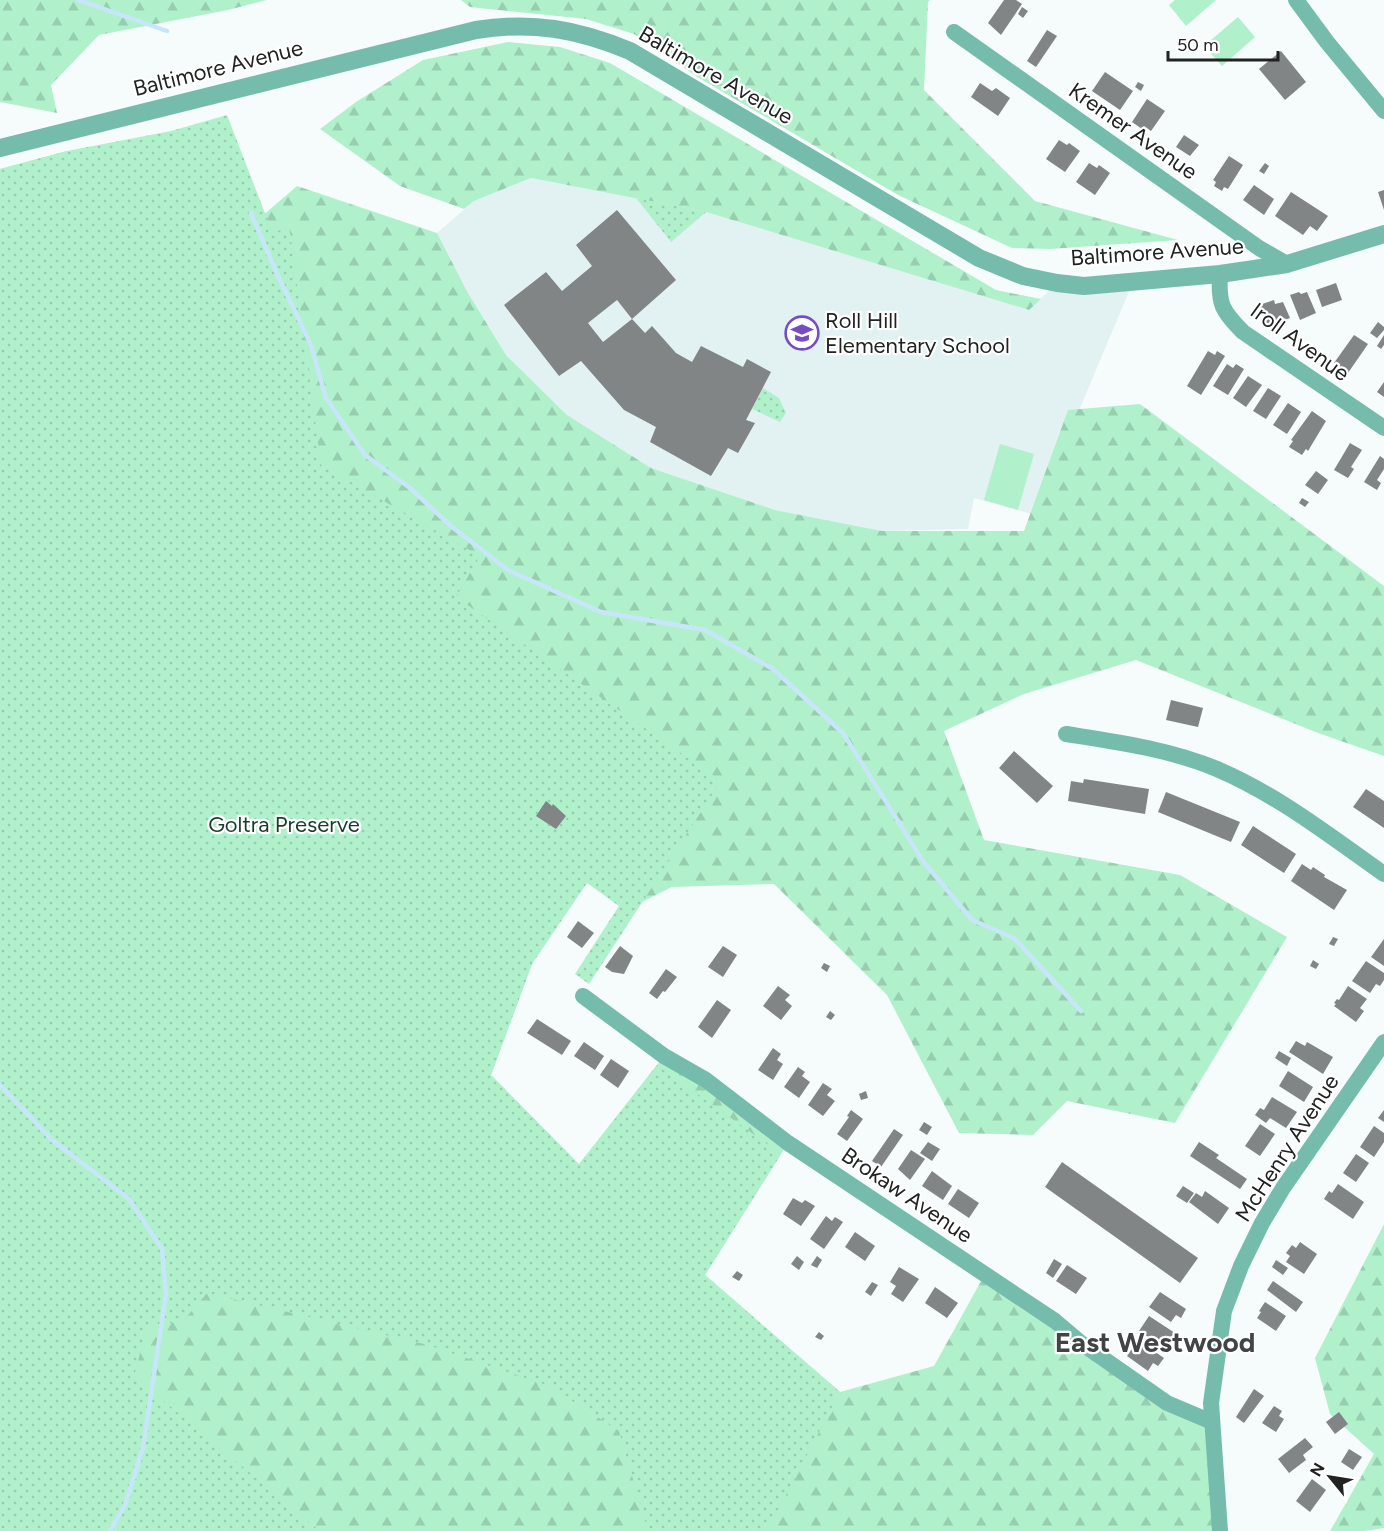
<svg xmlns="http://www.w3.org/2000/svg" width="1384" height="1531" viewBox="0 0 1384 1531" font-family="Figtree,sans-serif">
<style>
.built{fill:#e2f1f1}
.grass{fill:#b0f1cc}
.forest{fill:url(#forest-firs)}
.park{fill:url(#park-dots)}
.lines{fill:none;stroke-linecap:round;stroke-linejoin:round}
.stream{stroke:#c7e6fa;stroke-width:4.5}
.building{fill:#818586}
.minor{stroke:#76bcad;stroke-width:16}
.tertiary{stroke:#76bcad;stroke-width:18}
.labels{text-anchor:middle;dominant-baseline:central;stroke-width:4.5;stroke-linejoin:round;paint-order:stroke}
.street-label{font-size:22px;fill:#212323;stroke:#fff}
.poi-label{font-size:22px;fill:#212323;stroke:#fff;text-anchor:start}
.park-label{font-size:22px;fill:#173d2a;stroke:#fff}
.district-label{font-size:28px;font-weight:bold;fill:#404444;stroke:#fff}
</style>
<defs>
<pattern id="forest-firs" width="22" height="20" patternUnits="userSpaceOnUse" patternTransform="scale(1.5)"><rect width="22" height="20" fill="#b0f1cc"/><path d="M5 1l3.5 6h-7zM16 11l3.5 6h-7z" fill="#97ceaf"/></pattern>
<pattern id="park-dots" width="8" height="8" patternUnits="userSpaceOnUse" patternTransform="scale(1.5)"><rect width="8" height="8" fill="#b0f1cc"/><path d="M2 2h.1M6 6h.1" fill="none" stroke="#97ceaf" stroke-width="1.8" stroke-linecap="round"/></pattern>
</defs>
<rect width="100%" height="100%" fill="#f6fcfc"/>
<polygon class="built" points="531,178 706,212 1029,310 1057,283 1133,282 1035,515 974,498 968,529 882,531 775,510 651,468 567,415 506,355 468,293 437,233 474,201"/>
<g class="grass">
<polygon points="1175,0 1216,0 1186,26 1169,5"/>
<polygon points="1238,17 1255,37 1222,66 1204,46"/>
<polygon points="1000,444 1034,454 1018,510 984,500"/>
</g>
<g class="forest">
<polygon points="0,0 267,0 228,10 99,35 51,85 57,113 0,102"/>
<polygon points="461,0 930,0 928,2 924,90 1035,201 1178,240 1050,249 1012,248 898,195 699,78 634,34 586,19 470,7"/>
<polygon points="508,42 560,47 610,63 996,290 1041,299 1029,310 706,212 531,178 474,201 464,209 400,186 320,129 356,102 423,60"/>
<polygon points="67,151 247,229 297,186 437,233 468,293 506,355 567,415 651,468 775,510 882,531 1024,531 1068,410 1140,404 1384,586 1384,756 1318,733 1136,660 1024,694 944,731 984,840 1180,875 1287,937 1175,1123 1067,1101 1033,1135 959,1133 887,995 774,884 672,887 642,902 556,773 532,964 491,1075 579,1164 664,1056 788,1143 705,1275 840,1392 934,1366 985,1274 1081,1343 1212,1422 1220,1531 0,1531 0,169"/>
<polygon points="1384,1224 1384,1528 1365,1531 1330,1531 1374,1454 1330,1414 1315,1358"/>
</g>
<g class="park">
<polygon points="227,115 273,234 289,225 321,465 480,556 456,597 721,781 589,984 575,974 619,906 587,883 532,964 491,1075 579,1165 657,1065 781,1154 705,1275 840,1392 767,1531 648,1531 619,1431 549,1386 428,1345 207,1293 183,1321 147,1327 134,1376 320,1531 0,1531 0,169 67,151 171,131"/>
<polygon points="636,198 706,212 671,242"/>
<polygon points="763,388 779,398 786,413 780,422 752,409"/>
</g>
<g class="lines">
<g class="stream">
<polyline points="78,0 167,31"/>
<polyline points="251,213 278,276 311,345 326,398 365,455 410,488 452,527 508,570 601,612 705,630 773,669 843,733 923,861 972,920 1014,938 1081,1011"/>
<polyline points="0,1085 52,1140 129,1199 162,1249 166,1294 143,1448 125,1505 110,1531"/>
</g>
</g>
<g class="building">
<polygon points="1004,0 1016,0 1022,4 1001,35 988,23"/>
<polygon points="1022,7 1028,11 1023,18 1018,14"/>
<polygon points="1047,30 1057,36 1036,67 1027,61"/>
<polygon points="1281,51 1306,82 1285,100 1259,69"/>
<polygon points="1105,72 1133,91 1120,110 1092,91"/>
<polygon points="1138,82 1144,85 1141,91 1135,87"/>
<polygon points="980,83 992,91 996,88 1010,98 998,116 971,97"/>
<polygon points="1147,99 1165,111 1151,131 1144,126 1142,129 1132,122"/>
<polygon points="1184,135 1199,145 1190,156 1176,147"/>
<polygon points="1059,140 1067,145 1069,143 1080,151 1065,172 1046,159"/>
<polygon points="1229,156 1243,165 1228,189 1224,187 1222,191 1214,186 1216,182 1213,180"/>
<polygon points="1089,163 1097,168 1099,165 1110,173 1095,195 1076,182"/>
<polygon points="1265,163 1269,166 1264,174 1259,171"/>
<polygon points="1254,185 1274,199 1264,215 1243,200"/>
<polygon points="1384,190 1384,210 1378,192"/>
<polygon points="1291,192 1328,216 1317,231 1310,226 1303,235 1275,216"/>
<polygon points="617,210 676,280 632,319 617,300 588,323 603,342 632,319 645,333 652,326 676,353 692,362 701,346 743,367 747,359 771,372 746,420 755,423 738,453 728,448 711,476 650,442 656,427 624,410 581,361 559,376 504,305 546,272 562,291 592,266 576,245"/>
<polygon points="1336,283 1342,300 1322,307 1316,290"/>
<polygon points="1299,292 1301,294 1307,292 1316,313 1300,320 1290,295"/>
<polygon points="1274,300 1275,304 1283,302 1290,318 1267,327 1259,305"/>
<polygon points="1378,322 1384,327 1384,330 1377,338 1370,333"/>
<polygon points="1354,335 1368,344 1348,373 1334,363"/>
<polygon points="1384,335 1384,345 1381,349 1377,346"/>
<polygon points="1208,351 1215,355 1217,351 1225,356 1201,395 1187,386"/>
<polygon points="1227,364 1233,368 1236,364 1244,369 1228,395 1213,386"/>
<polygon points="1248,376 1262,385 1246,407 1233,398"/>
<polygon points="1384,382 1384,397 1377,392"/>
<polygon points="1268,388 1281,396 1266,419 1253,411"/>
<polygon points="1288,403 1301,412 1287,434 1273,425"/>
<polygon points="1312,411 1326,421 1308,451 1306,449 1302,455 1289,447 1293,441 1291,440"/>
<polygon points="1350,443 1362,450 1351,467 1354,469 1348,478 1334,470"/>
<polygon points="1380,456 1384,459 1384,469 1377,480 1381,483 1377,490 1364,482"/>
<polygon points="1316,471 1328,480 1318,494 1305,485"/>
<polygon points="1302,498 1309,502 1305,507 1299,503"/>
<polygon points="1171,700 1203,708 1198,727 1166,720"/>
<polygon points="1014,751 1053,786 1037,803 999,768"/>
<polygon points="1084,779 1149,789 1145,814 1068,801 1071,781 1083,783"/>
<polygon points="1366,789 1384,801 1384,828 1353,807"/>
<polygon points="1166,792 1240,822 1231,842 1158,812"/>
<polygon points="546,801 552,806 553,804 566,816 556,829 536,816"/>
<polygon points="1253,826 1296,854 1284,873 1241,845"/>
<polygon points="1302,864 1311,870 1313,867 1325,875 1324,877 1347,890 1334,910 1291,881"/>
<polygon points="578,921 594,933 582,948 567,937"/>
<polygon points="1333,937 1338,939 1334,946 1329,944"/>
<polygon points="1384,939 1384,966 1371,957"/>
<polygon points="620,946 633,956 624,974 612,972 605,967"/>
<polygon points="723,946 737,955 723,977 708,967"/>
<polygon points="1313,960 1319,964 1316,969 1310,966"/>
<polygon points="1366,961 1384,973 1384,980 1380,986 1376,984 1370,993 1352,981"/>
<polygon points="824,963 830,966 827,972 821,968"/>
<polygon points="666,969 677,977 665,992 663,991 657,999 649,993"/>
<polygon points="778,986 790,995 785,1000 792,1006 781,1020 763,1006"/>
<polygon points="1348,986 1367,999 1360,1008 1364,1011 1356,1022 1334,1006 1336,1004 1334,1003 1337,999 1339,1000"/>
<polygon points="717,1000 731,1010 712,1038 698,1027"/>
<polygon points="830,1011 835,1015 831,1020 826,1017"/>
<polygon points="537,1019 571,1041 562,1055 527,1033"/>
<polygon points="1296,1041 1305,1046 1307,1042 1333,1057 1323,1074 1289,1052"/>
<polygon points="584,1042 604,1056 595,1070 574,1056"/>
<polygon points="773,1048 781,1054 777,1060 783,1064 773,1080 758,1070"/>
<polygon points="1279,1051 1291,1058 1287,1066 1275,1058"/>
<polygon points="611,1059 629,1071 618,1088 600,1075"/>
<polygon points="798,1067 805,1072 802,1076 810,1082 799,1098 784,1087"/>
<polygon points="1288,1071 1313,1087 1304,1102 1279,1086"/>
<polygon points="823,1083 832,1089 827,1095 835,1101 823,1116 808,1105"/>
<polygon points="866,1091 868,1098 861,1100 859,1094"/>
<polygon points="1272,1097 1297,1112 1286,1128 1270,1118 1266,1123 1255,1115 1260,1108 1264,1110"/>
<polygon points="851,1110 863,1119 847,1141 837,1134 849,1117 847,1116"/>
<polygon points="1384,1110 1384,1122 1378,1118"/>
<polygon points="924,1122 932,1127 927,1135 919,1130"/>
<polygon points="1260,1124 1275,1134 1260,1156 1245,1146"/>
<polygon points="1374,1126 1384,1133 1384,1142 1374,1157 1360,1147"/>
<polygon points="894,1129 903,1135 881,1167 872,1161"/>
<polygon points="928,1142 940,1149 932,1161 920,1153"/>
<polygon points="1199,1142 1219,1155 1216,1158 1247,1179 1240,1189 1190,1156"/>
<polygon points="911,1150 925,1159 910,1180 898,1169"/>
<polygon points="1356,1154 1369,1163 1356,1182 1343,1173"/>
<polygon points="1062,1162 1198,1258 1180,1283 1045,1187"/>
<polygon points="932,1171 952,1186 943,1200 922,1186"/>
<polygon points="1338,1184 1364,1202 1353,1219 1324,1199 1329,1191 1332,1193"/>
<polygon points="1183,1186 1194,1193 1187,1203 1176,1196"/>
<polygon points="958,1189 979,1203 969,1218 948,1204"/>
<polygon points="1205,1191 1229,1208 1218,1224 1189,1202 1196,1193 1202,1197"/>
<polygon points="793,1198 802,1203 805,1200 815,1206 801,1226 783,1214"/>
<polygon points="826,1216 832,1221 835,1217 843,1222 824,1249 810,1239"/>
<polygon points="855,1232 875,1246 865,1261 845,1247"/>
<polygon points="1300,1242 1317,1254 1304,1274 1286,1262 1290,1256 1286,1253 1292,1245 1296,1248"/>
<polygon points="797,1256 804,1262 799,1270 791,1264"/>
<polygon points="817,1256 822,1260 817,1268 811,1265"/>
<polygon points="1054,1259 1062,1264 1053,1278 1046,1273"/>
<polygon points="1276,1260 1288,1268 1283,1275 1272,1267"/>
<polygon points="1067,1265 1087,1278 1076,1294 1056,1281"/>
<polygon points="899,1267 919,1279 903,1302 891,1294 896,1286 890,1282"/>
<polygon points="737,1271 743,1275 739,1281 732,1277"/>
<polygon points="1273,1281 1303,1302 1296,1312 1267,1290"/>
<polygon points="872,1282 878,1285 871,1296 865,1292"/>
<polygon points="935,1287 958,1303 947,1318 925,1303"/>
<polygon points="1160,1292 1186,1309 1181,1318 1176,1315 1171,1322 1149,1307"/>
<polygon points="1265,1302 1286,1316 1276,1331 1257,1318 1261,1312 1259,1311"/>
<polygon points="1149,1316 1175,1333 1169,1341 1165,1338 1161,1345 1139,1331"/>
<polygon points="819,1332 824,1336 821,1340 815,1337"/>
<polygon points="1138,1340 1164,1358 1158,1366 1153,1363 1148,1371 1127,1356"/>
<polygon points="1254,1389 1264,1396 1244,1423 1236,1417"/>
<polygon points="1274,1406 1282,1411 1279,1416 1284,1419 1276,1432 1262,1423"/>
<polygon points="1339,1412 1348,1424 1335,1434 1326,1422"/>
<polygon points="1305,1438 1313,1447 1303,1455 1306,1460 1289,1473 1278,1459"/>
<polygon points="1349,1449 1362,1457 1353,1470 1341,1462"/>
<polygon points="1312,1479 1326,1490 1310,1512 1296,1501"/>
</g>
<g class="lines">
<g class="minor">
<polyline points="1296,0 1327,42 1384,111"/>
<polyline points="954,32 1259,248 1287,264"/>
<path d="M1220 274C1218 304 1222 311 1243 332L1384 428"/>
<path d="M1066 734C1117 742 1169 749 1217 769 1278 795 1330 836 1384 874"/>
<polyline points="583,996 664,1056 706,1080 788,1143 1055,1321 1081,1343 1167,1403 1212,1422"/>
<polyline points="1220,1531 1211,1403 1224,1311 1241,1266 1262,1223 1283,1188 1384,1042"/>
</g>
<path class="tertiary" d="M0 148 476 30C532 21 577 29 630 51L979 258 1023 276 1057 283 1084 286 1220 274 1287 264 1384 234"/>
</g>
<defs>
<symbol id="school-ring" viewBox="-11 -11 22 22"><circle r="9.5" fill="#fff" stroke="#754cc4" stroke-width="1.5"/><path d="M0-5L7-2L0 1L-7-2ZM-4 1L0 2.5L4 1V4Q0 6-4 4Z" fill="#754cc4"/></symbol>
</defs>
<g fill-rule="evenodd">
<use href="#school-ring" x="783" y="314" width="38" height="38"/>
</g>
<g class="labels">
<g class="street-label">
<text transform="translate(218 68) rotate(-14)">Baltimore Avenue</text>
<text transform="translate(716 75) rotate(30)">Baltimore Avenue</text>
<text transform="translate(1133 131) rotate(35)">Kremer Avenue</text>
<text transform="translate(1157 252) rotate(-4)">Baltimore Avenue</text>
<text transform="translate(1300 342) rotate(36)">Iroll Avenue</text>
<text transform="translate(1287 1148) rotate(-57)">McHenry Avenue</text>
<text transform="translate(907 1195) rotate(34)">Brokaw Avenue</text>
</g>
<g class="poi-label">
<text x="825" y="320">Roll Hill<tspan x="825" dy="25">Elementary School</tspan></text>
</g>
<g class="park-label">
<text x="284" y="824">Goltra Preserve</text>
</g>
<g class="district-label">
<text x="1155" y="1342">East Westwood</text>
</g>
</g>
<g transform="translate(1330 1477) rotate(300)" stroke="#ffffff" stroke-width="4.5" paint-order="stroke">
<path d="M0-4.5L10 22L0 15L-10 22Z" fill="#212323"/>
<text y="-9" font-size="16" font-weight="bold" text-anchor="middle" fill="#212323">N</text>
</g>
<path d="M1168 51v9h110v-9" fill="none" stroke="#212323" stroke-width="3"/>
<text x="1177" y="51" font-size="18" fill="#212323" stroke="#ffffff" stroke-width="4.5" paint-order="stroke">50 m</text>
</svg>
